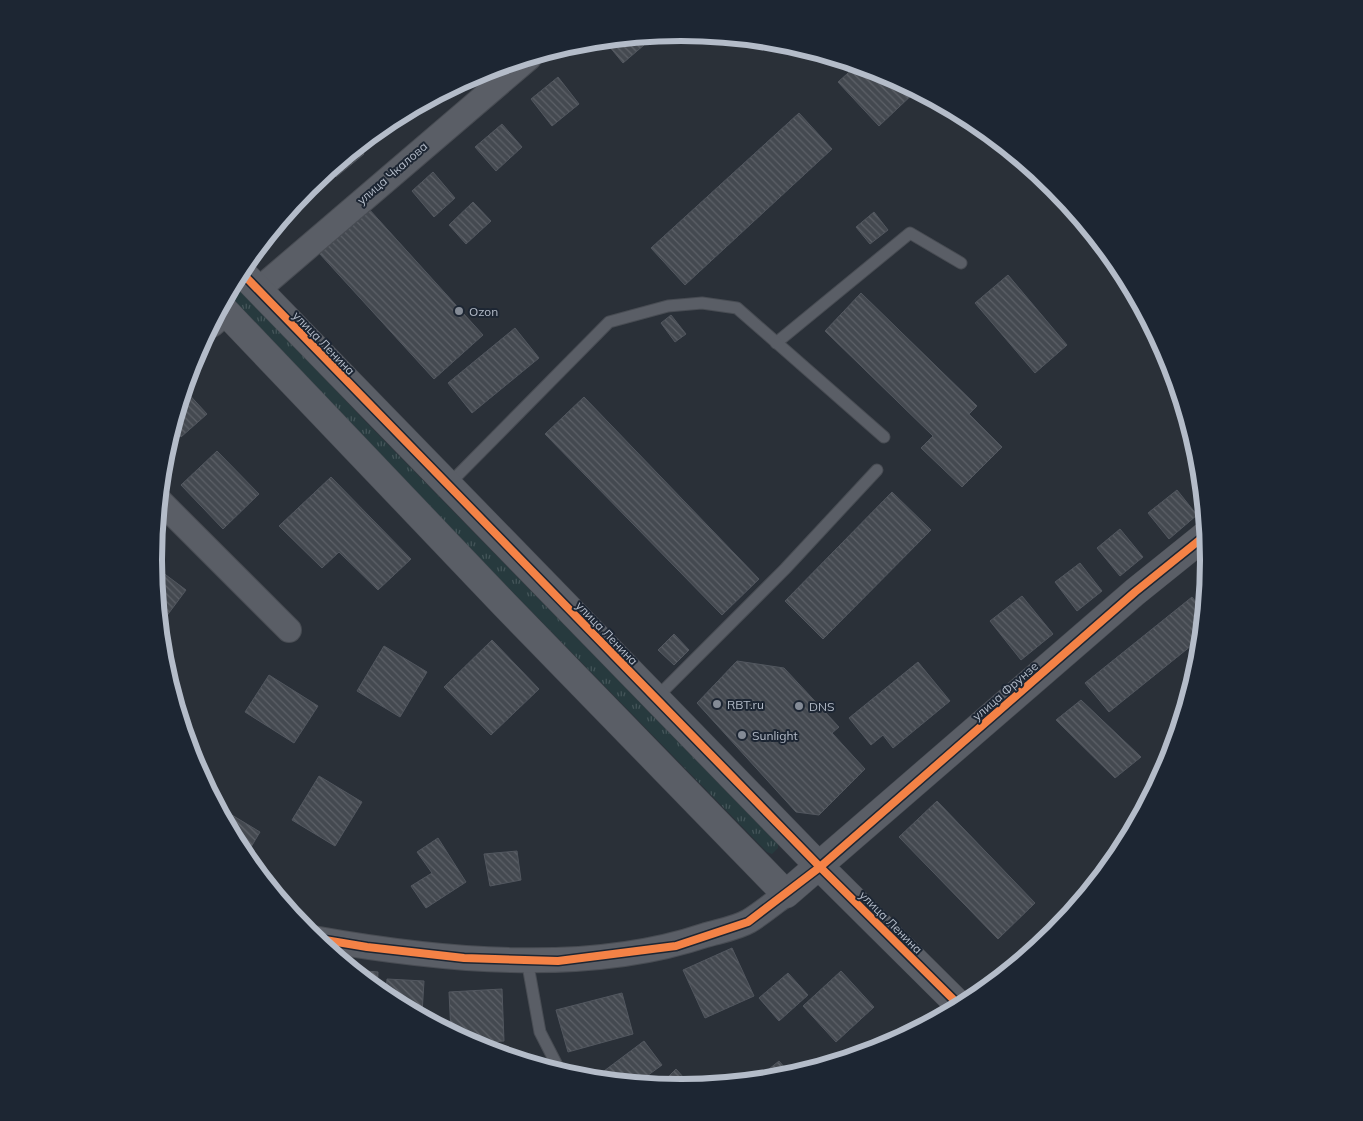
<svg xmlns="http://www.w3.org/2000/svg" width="1363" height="1121" viewBox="0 0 1363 1121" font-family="Mulish,sans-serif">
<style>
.grass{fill:url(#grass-tufts)}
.building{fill:url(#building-back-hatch);stroke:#52575f}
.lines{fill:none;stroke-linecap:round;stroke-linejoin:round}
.service-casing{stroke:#484c53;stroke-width:13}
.minor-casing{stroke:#484c53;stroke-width:26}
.tertiary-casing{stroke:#484c53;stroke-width:29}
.service{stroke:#5a5e66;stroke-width:11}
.minor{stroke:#5a5e66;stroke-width:24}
.tertiary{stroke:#5a5e66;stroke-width:28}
.cycleway-casing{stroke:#1d2633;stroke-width:11}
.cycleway{stroke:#f48246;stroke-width:8}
.poi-dot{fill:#848b96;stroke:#1d2633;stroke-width:2}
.labels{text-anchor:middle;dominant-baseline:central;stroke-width:4;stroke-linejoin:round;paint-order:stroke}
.street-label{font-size:12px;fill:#b4bcc9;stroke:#1d2633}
.poi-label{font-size:12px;fill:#b4bcc9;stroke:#1d2633;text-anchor:start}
.rim{fill:none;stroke:#b4bcc9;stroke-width:6}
</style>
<defs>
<pattern id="grass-tufts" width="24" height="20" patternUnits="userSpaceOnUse" patternTransform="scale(1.25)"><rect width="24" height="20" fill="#273a3e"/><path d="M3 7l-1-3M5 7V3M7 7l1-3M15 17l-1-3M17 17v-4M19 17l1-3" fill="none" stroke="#445559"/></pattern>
<pattern id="building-back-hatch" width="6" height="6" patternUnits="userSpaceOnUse" patternTransform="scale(1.25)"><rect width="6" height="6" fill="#444950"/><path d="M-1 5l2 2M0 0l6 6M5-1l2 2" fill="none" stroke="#5d6168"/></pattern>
</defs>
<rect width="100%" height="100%" fill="#2a3038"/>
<polygon class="grass" points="234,283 364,420 778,844 778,848 772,854 767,852 355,431 227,296"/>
<g class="building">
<polygon points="637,37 644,45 623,63 604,40"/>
<polygon points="857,65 884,73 917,90 879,126 838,82"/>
<polygon points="558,77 579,104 552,126 531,99"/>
<polygon points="423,103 399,122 395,118"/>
<polygon points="799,113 832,149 685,285 651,248"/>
<polygon points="502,124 522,147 496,171 475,147"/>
<polygon points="358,146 364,154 336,177 330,169"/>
<polygon points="433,172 455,198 434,217 412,191"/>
<polygon points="473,202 491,221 466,244 449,225"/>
<polygon points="368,208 483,335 434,379 319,253"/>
<polygon points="874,212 888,230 870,244 856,227"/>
<polygon points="1008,275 1067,345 1035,373 975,303"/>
<polygon points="861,293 977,406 969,414 1002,447 962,487 921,448 933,436 825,331"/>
<polygon points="671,315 686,334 675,342 661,323"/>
<polygon points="515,328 539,358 472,413 448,383"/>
<polygon points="184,389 207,414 181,437 173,428"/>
<polygon points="584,397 759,579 722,615 545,434"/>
<polygon points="217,451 259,494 223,529 181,485"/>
<polygon points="331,477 411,559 378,590 339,552 322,568 279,526"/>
<polygon points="1177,490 1197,515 1169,539 1148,513"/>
<polygon points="892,492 931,530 823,639 785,601"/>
<polygon points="1120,529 1143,557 1120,576 1097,548"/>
<polygon points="1080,563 1102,591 1077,611 1055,582"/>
<polygon points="154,566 186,590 160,625"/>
<polygon points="1022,596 1053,634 1021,660 990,621"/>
<polygon points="1192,597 1204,612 1202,637 1109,712 1085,683"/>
<polygon points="674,634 689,650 674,665 658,650"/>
<polygon points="492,640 539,689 491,735 444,687"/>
<polygon points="384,646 427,672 400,717 357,691"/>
<polygon points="737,661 784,668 839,727 832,733 865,769 819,815 796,812 697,703"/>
<polygon points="918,662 950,701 893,748 883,735 871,745 849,718"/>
<polygon points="269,675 318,706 294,743 245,712"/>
<polygon points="1081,700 1141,757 1115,778 1056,720"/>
<polygon points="319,776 362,802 335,846 292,820"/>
<polygon points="937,801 1035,903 998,939 899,837"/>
<polygon points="217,806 260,832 245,857 242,854"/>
<polygon points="438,838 466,882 426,908 411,886 432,873 417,852"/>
<polygon points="517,851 521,880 490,886 484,854"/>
<polygon points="732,948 754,996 705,1018 683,970"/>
<polygon points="354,970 378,972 377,991 354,971"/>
<polygon points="841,971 874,1007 836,1042 803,1006"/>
<polygon points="788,973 808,995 779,1021 759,998"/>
<polygon points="387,979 424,981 422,1014 415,1014 386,998"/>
<polygon points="502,989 504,1041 469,1043 451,1033 449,992"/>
<polygon points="622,993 633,1034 568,1052 556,1010"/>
<polygon points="644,1041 662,1065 636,1084 599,1080 596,1077"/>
<polygon points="779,1061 792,1076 754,1081"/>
<polygon points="676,1069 692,1087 659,1086"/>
</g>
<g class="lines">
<defs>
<g id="service">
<polyline points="776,343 910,233 961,263"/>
<polyline points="448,485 609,322 668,306 702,303 737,308 884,437"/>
<polyline points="656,698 785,569 877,470"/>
<polyline points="527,960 540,1032 561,1073"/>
</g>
<g id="minor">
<polyline points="258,290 529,58"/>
<polyline points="212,325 226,313"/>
<polyline points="159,500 289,630"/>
<path d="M313 938C437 960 585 976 706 935 720 931 737 928 749 921 762 913 774 903 786 894"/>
</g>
<g id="tertiary">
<polyline points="240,271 820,867 961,1007"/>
<polyline points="221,307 505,605 786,894 1135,592 1207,534"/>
</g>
</defs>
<use href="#service" class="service-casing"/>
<use href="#minor" class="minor-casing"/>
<use href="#tertiary" class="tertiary-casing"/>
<use href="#service" class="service"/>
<use href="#minor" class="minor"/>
<use href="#tertiary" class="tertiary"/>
<defs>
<g id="cycleway">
<polyline points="240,271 820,867 961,1007"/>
<polyline points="313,938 367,947 464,958 558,961 676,946 748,922 820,867 1135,592 1207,534"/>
</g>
</defs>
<use href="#cycleway" class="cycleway-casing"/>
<use href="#cycleway" class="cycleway"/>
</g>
<g class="poi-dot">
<circle cx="459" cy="311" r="5"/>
<circle cx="717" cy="704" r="5"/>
<circle cx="799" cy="706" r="5"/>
<circle cx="742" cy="735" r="5"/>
</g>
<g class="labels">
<g class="street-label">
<text transform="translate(392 173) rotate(-41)">улица Чкалова</text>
<text transform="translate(324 343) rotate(46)">улица Ленина</text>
<text transform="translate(607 633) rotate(46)">улица Ленина</text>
<text transform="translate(1005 691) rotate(-41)">улица Фрунзе</text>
<text transform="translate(891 922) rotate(45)">улица Ленина</text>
</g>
<g class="poi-label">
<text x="469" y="311">Ozon</text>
<text x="727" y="704">RBT.ru</text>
<text x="809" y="706">DNS</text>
<text x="752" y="735">Sunlight</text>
</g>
</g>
<path d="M0 0H1363V1121H0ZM162 560a519 519 0 1 1 1038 0a519 519 0 1 1-1038 0Z" fill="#1d2633" fill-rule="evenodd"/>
<path class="rim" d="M162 560a519 519 0 1 1 1038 0a519 519 0 1 1-1038 0Z"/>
</svg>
